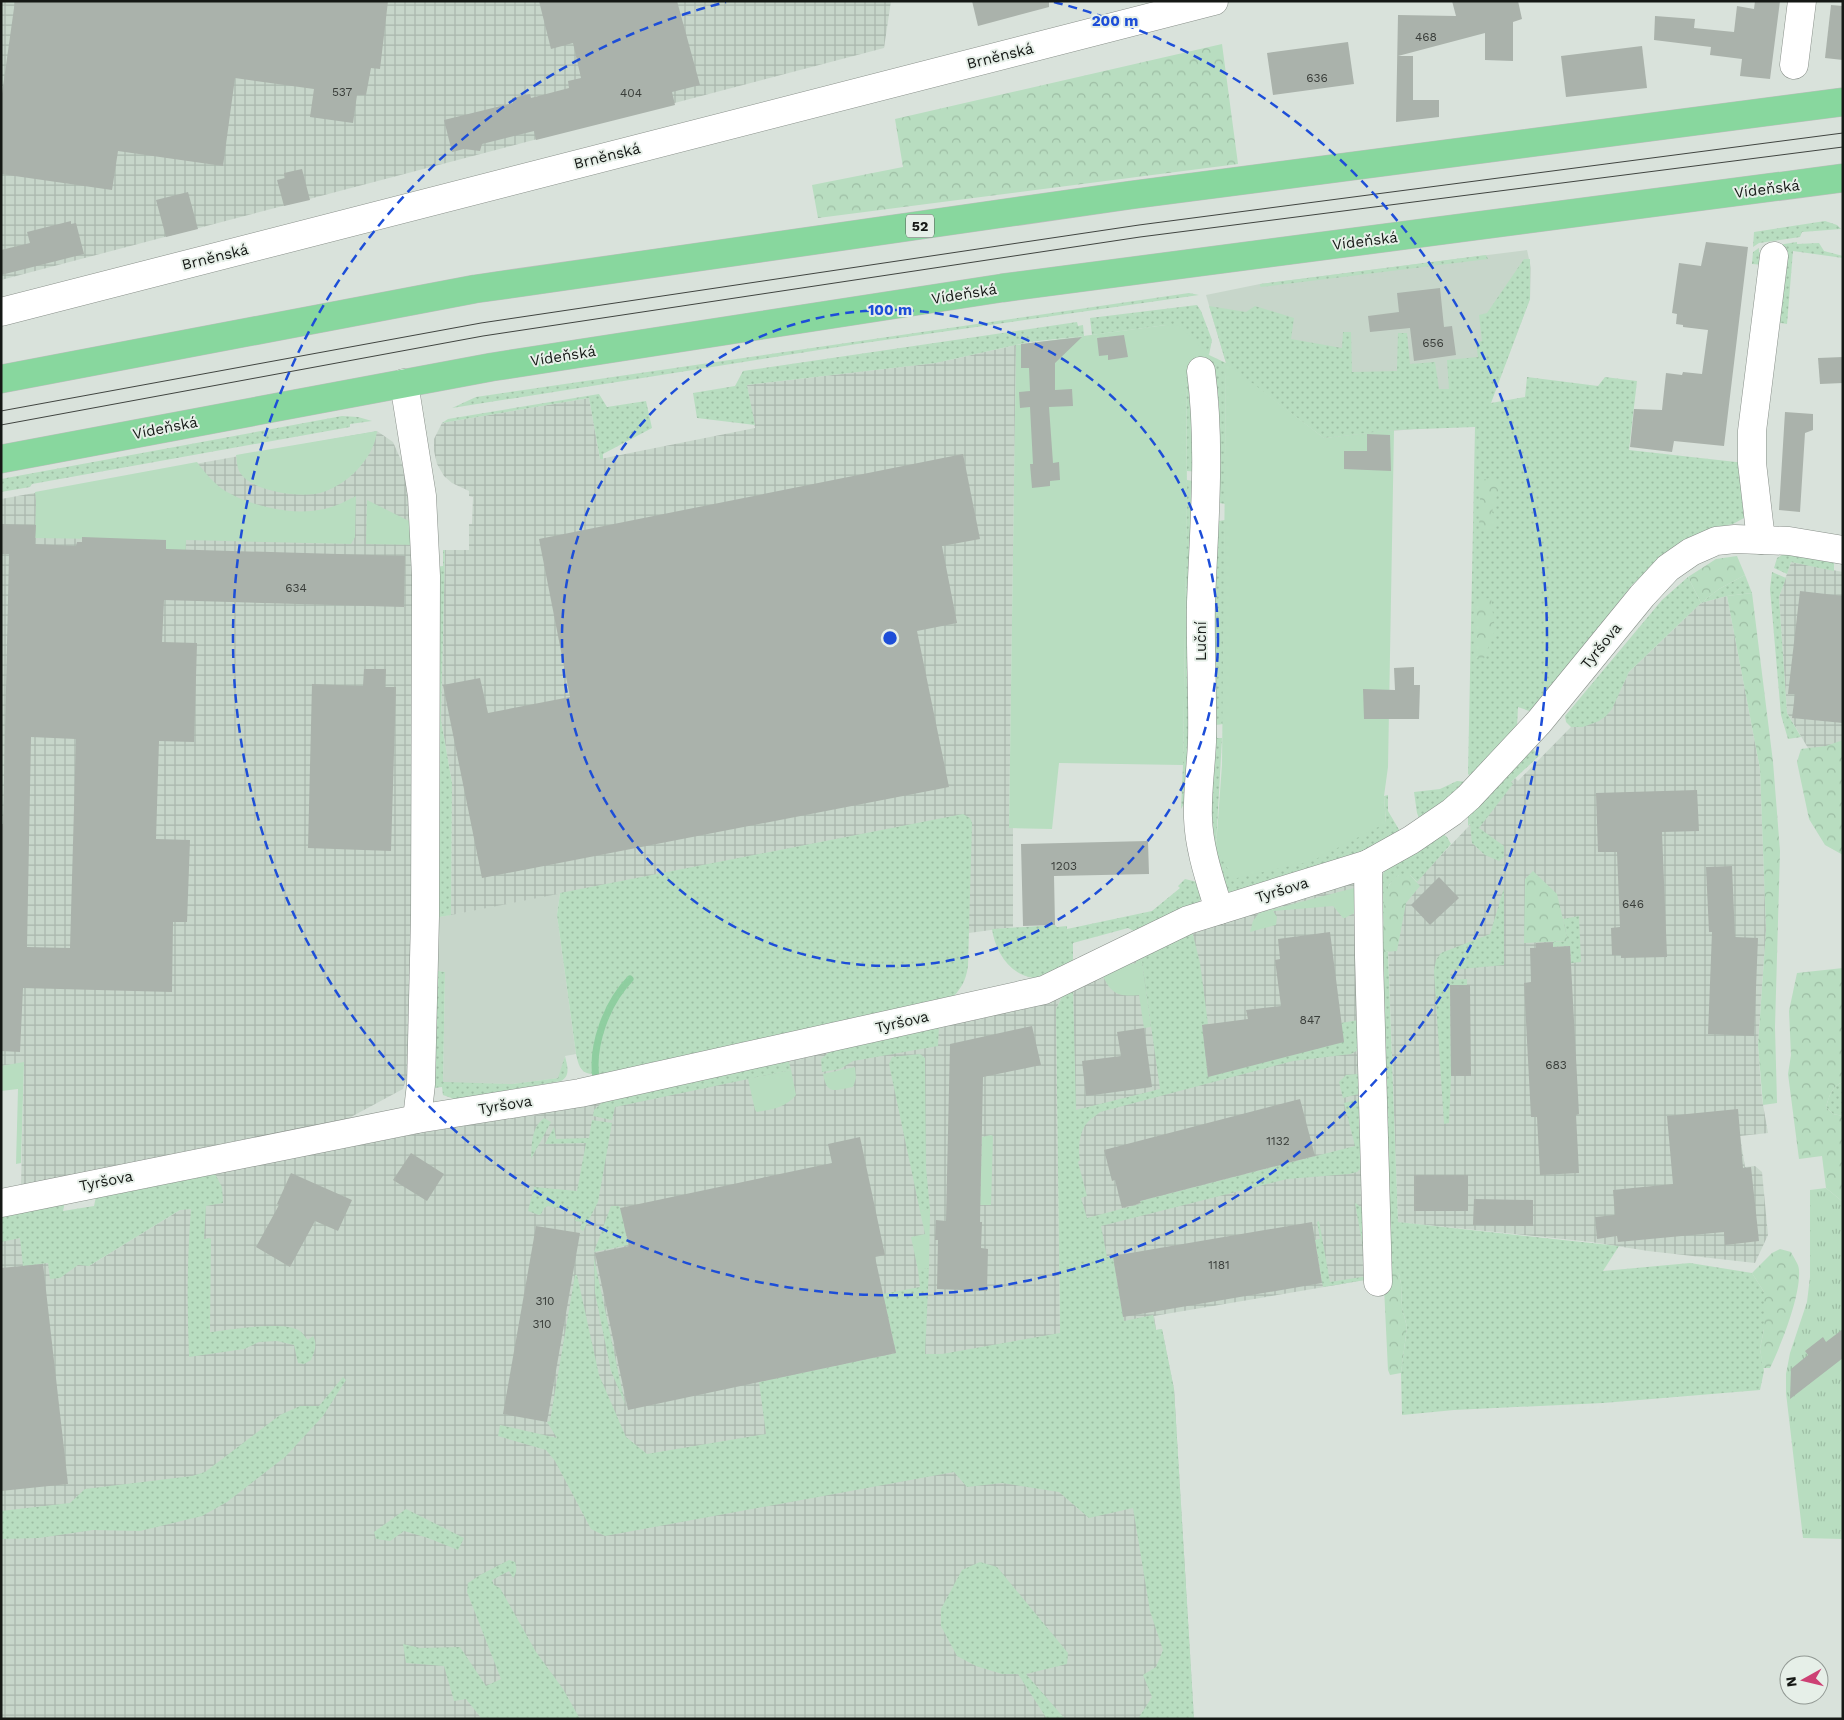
<svg xmlns="http://www.w3.org/2000/svg" width="1844" height="1720" viewBox="0 0 1844 1720" font-family="'Work Sans',sans-serif">
<style>
.built{fill:#c7d6ca}
.industrial{fill:url(#industrial-grid)}
.grass{fill:url(#grass-dots)}
.forest{fill:url(#forest-crowns)}
.park{fill:url(#park-tufts)}
.garden{fill:#b8ddc0}
.lines{fill:none;stroke-linecap:round;stroke-linejoin:round}
.stream{stroke:#8fcea0;stroke-width:7}
.building{fill:#aab2ab;fill-rule:evenodd}
.minor-casing{stroke:#888f89;stroke-width:29}
.highway-casing{stroke:#bdbebd;stroke-width:29}
.minor{stroke:#fff;stroke-width:28}
.highway{stroke:#88d79e;stroke-width:28}
.tram{stroke:#414541;stroke-width:1}
.ring{fill:none;stroke:#1d4ed8;stroke-width:2.5;stroke-dasharray:9 6}
.labels{text-anchor:middle;dominant-baseline:central;stroke-width:4;stroke-linejoin:round;paint-order:stroke}
.number-label{font-size:12px;fill:#3a3e3a}
.shield{fill:#e6efe8;stroke:#545854;stroke-width:1}
.shield-label{font-size:14px;font-weight:bold;fill:#151815}
.street-label{font-size:15px;fill:#151815;stroke:#e6efe8}
.centre{fill:#1d4ed8;stroke:#e6efe8;stroke-width:2.5}
.ring-label{font-size:15px;text-anchor:middle;font-weight:bold;fill:#1d4ed8;stroke:#e6efe8;stroke-width:4;stroke-linejoin:round;paint-order:stroke}
</style>
<defs>
<pattern id="industrial-grid" width="8" height="8" patternUnits="userSpaceOnUse" patternTransform="scale(1.25)"><rect width="8" height="8" fill="#c7d6ca"/><path d="M0 4h8M4 0v8" fill="none" stroke="#aab7ad"/></pattern>
<pattern id="grass-dots" width="8" height="8" patternUnits="userSpaceOnUse" patternTransform="scale(1.25)"><rect width="8" height="8" fill="#b8ddc0"/><path d="M2 2h.1M6 6h.1" fill="none" stroke="#9dbda4" stroke-width="1.8" stroke-linecap="round"/></pattern>
<pattern id="forest-crowns" width="20" height="18" patternUnits="userSpaceOnUse" patternTransform="scale(1.25)"><rect width="20" height="18" fill="#b8ddc0"/><path d="M2 6a3 3 0 1 1 6 0M12 15a3 3 0 1 1 6 0" fill="none" stroke="#9dbda4"/></pattern>
<pattern id="park-tufts" width="24" height="20" patternUnits="userSpaceOnUse" patternTransform="scale(1.25)"><rect width="24" height="20" fill="#b8ddc0"/><path d="M3 7l-1-3M5 7V3M7 7l1-3M15 17l-1-3M17 17v-4M19 17l1-3" fill="none" stroke="#9dbda4"/></pattern>
</defs>
<rect width="100%" height="100%" fill="#d9e2db"/>
<g class="built">
<polygon points="1527,250 1531,268 1530,299 1483,422 1324,438 1226,363 1206,295 1260,284"/>
<polygon points="560,893 557,915 576,1054 565,1056 559,1078 512,1084 443,1083 445,972 433,970 434,918"/>
</g>
<g class="industrial">
<polygon points="1,1 891,1 884,48 1,280"/>
<polygon points="1016,345 1009,828 1013,828 1013,927 969,933 941,819 451,915 452,783 441,720 445,550 469,550 469,524 472,524 473,497 469,496 469,491 452,483 444,476 437,464 434,451 434,439 442,423 589,398 600,459 755,428 747,385 936,363"/>
<polygon points="377,431 393,442 400,458 404,471 418,545 414,1053 403,1089 336,1125 21,1185 24,1063 1,1066 1,499"/>
<polygon points="1791,562 1843,572 1843,777 1808,748 1787,713 1779,597"/>
<polygon points="1727,596 1760,769 1766,930 1758,1045 1762,1099 1768,1133 1740,1136 1745,1167 1755,1166 1762,1172 1768,1235 1755,1263 1648,1251 1591,1242 1398,1222 1387,918 1423,874 1515,778 1518,781 1571,727 1583,727 1619,693 1629,672 1701,603"/>
<polygon points="1353,882 1359,888 1371,1279 1154,1316 1156,1330 1162,1329 1174,1389 1194,1719 1,1719 1,1212 60,1221 89,1266 180,1210 213,1170 494,1120 537,1115 608,1097 1064,993 1056,1009 1060,1332 1075,1110 1073,986 1192,931"/>
</g>
<g class="grass">
<polygon points="1825,221 1837,225 1841,229 1802,232 1800,237 1759,243 1753,247 1754,232"/>
<polygon points="1797,242 1797,244 1819,243 1824,251 1843,256 1843,258 1793,251 1787,324 1774,322 1764,265 1752,264 1753,252 1759,248 1759,252 1764,253 1765,247"/>
<polygon points="1486,255 1488,259 1261,287 1260,286 1260,284"/>
<polygon points="1524,259 1530,259 1530,299 1491,403 1525,397 1527,377 1598,386 1605,377 1637,381 1629,450 1745,463 1749,512 1744,518 1733,524 1718,527 1666,554 1632,585 1532,712 1518,707 1517,727 1473,778 1468,774 1475,427 1394,430 1324,438 1226,364 1225,504 1219,503 1218,521 1225,520 1223,724 1216,725 1217,738 1222,738 1216,847 1386,823 1384,796 1388,795 1388,811 1401,833 1367,852 1233,894 1226,890 1209,829 1219,401 1210,397 1209,355 1166,325 1092,335 1090,318 1197,305 1201,311 1212,340 1209,355 1226,363 1209,306 1246,312 1255,306 1294,318 1291,339 1342,348 1343,332 1351,332 1352,372 1397,371 1398,333 1407,333 1410,364 1435,362 1439,389 1449,389 1447,360 1478,357 1476,342 1482,341 1479,315 1487,313"/>
<polygon points="1189,293 1199,295 857,344 452,408 476,397"/>
<polygon points="1077,322 1078,326 1083,325 1084,336 1029,342 936,363 747,385 755,425 697,418 693,393 735,386 743,371"/>
<polygon points="1186,371 1196,371 1200,472 1187,471"/>
<polygon points="599,394 607,407 646,401 652,428 603,454 603,459 600,459 589,398 442,423 448,419"/>
<polygon points="342,416 358,417 372,421 350,424 350,427 32,484 30,487 1,492 1,479"/>
<polygon points="1187,480 1200,482 1189,795 1181,809 1183,765"/>
<path d="M443 550H445L441 720 452 783 451 915 434 918 433 970 445 972 443 1082 512 1084 558 1078 565 1056C567 1065 571 1076 561 1081L457 1100 443 1095 442 1087 434 1088 429 1059H432V1042H430V1023H432L433 1007 430 1006 433 971 431 970 433 890H435L438 685 437 683 436 631 434 627 433 567 443 566Z"/>
<polygon points="1785,553 1834,562 1834,571 1791,562 1787,574 1774,568 1777,558"/>
<polygon points="1772,572 1786,578 1779,597 1787,713 1801,737 1788,739 1781,715 1770,589"/>
<polygon points="1745,575 1752,593 1727,596 1701,603 1629,672 1612,709 1606,716 1599,721 1583,727 1571,727 1566,722 1565,716 1662,600 1688,577 1701,603 1719,589"/>
<polygon points="1530,747 1540,755 1511,782 1513,784 1479,828 1504,846 1504,857 1499,861 1485,855 1472,843 1470,824 1468,826 1468,813"/>
<polygon points="1457,781 1468,782 1424,819 1419,818 1417,813 1414,792 1440,789"/>
<path d="M963 814 970 818 972 823 968 966C966 981 961 989 950 1000L602 1074C583 1075 580 1072 576 1054L557 915 560 893Z"/>
<polygon points="1442,833 1447,837 1451,844 1417,882 1410,875 1399,875 1389,885 1383,923 1385,952 1388,952 1398,1222 1619,1246 1603,1271 1690,1263 1752,1273 1764,1292 1764,1329 1760,1349 1764,1371 1760,1390 1603,1403 1454,1410 1402,1415 1401,1373 1407,1327 1402,1308 1401,1284 1399,1274 1387,1264 1377,886 1385,870"/>
<path d="M1185 879 1201 883V899L1197 904 1138 933 1128 928 1073 943V966C1061 970 1048 978 1035 978 1010 976 995 951 992 929L1055 925 1057 927 1067 926V929L1152 911 1180 888 1178 886Z"/>
<polygon points="1504,888 1504,965 1450,970 1451,980 1467,979 1467,985 1450,986 1451,1076 1449,1123 1444,1124 1434,971 1436,960 1441,953 1490,934"/>
<polygon points="1579,916 1581,962 1571,963 1570,946 1553,947 1553,942 1568,941 1563,919"/>
<path d="M1192 931 1200 963 1208 1024 1202 1025 1208 1076 1341 1023 1358 1020 1360 1049 1351 1054 1293 1061 1100 1112C1096 1116 1090 1119 1087 1123 1079 1132 1078 1149 1080 1160L1078 1162 1087 1196 1081 1198 1087 1218 1140 1204V1201L1355 1146 1344 1103 1366 1097 1361 1168 1357 1172 1349 1174 1287 1179 1101 1226 1107 1257H1113L1124 1321 1153 1315 1156 1330 1162 1329 1174 1389 1194 1719H1138L1152 1697 1143 1675 1156 1667 1163 1650 1150 1611 1133 1508 1089 1518 1059 1492 1002 1483 967 1487 954 1472 605 1536 591 1529 555 1461 546 1450 498 1436 500 1425 557 1438 547 1422 550 1421 575 1275H577L599 1375 626 1437 647 1454 766 1434 759 1382 896 1353 883 1294 920 1287 918 1270 929 1268 925 1354H942L1060 1333 1056 1009 1064 993 1073 986 1076 1110 1160 1089 1141 955Z"/>
<polygon points="939,1025 938,1046 853,1061 840,1069 822,1072 821,1059 833,1049"/>
<polygon points="920,1054 925,1058 926,1168 930,1209 920,1211 889,1064 892,1057"/>
<polygon points="788,1058 791,1070 615,1107 612,1120 593,1116 594,1110 608,1097"/>
<polygon points="1357,1074 1360,1076 1366,1092 1343,1098 1339,1082 1346,1075"/>
<path d="M1843 1082V1116L1833 1114 1826 1107C1829 1096 1832 1086 1843 1082Z"/>
<path d="M544 1118 551 1122 531 1159C532 1144 531 1128 544 1118Z"/>
<polygon points="592,1120 612,1123 598,1202 583,1231 580,1229 582,1222 575,1221 578,1217 577,1212 548,1206 544,1208 541,1214 539,1215 528,1211 534,1187 577,1191 586,1143 545,1144 554,1127 556,1139 589,1138"/>
<path d="M213 1170 222 1187 223 1203 206 1206 204 1239 211 1238 210 1332C230 1330 284 1320 300 1331 303 1333 305 1338 308 1340L313 1336C318 1345 314 1352 311 1360L304 1364 298 1363 294 1345 277 1341 259 1342 244 1349 189 1357C187 1307 187 1258 191 1209L180 1210 89 1266 78 1265 60 1278 50 1279 48 1263 23 1266 20 1238 1 1242V1212L66 1198 63 1211 94 1206 97 1192Z"/>
<polygon points="1355,1203 1361,1207 1366,1213 1371,1279 1323,1287 1315,1240 1320,1239 1317,1222 1319,1221 1330,1282 1368,1276"/>
<polygon points="611,1206 619,1206 621,1209 628,1245 594,1252"/>
<polygon points="594,1258 625,1404 611,1371 595,1293"/>
<polygon points="343,1377 346,1380 323,1416 285,1457 227,1502 202,1516 140,1531 93,1530 39,1538 1,1539 1,1511 70,1503 85,1489 192,1476 205,1472 280,1415 300,1406 319,1406"/>
<polygon points="406,1509 464,1538 458,1550 428,1538 404,1531 390,1541 376,1539 374,1532"/>
<path d="M509 1560 515 1562C517 1569 517 1572 513 1578L509 1571 492 1580 494 1585 500 1588 536 1652 563 1689 580 1719H482L466 1699 454 1701 444 1666 406 1663 403 1644 420 1648 460 1647 486 1686 501 1679 467 1592 468 1583 480 1575Z"/>
<polygon points="980,1562 997,1567 1068,1653 1067,1664 1026,1674 1065,1719 1047,1719 1018,1674 1002,1674 976,1666 957,1656 941,1626 941,1609 962,1570"/>
</g>
<g class="forest">
<polygon points="1222,44 1238,164 818,218 812,185 903,167 895,119"/>
<polygon points="1493,477 1500,485 1492,512 1498,521 1493,529 1485,529 1479,523 1481,514 1479,481"/>
<polygon points="1737,556 1745,575 1719,589 1701,603 1688,577 1716,559"/>
<polygon points="1752,593 1773,762 1780,851 1775,1027 1777,1103 1763,1105 1758,1045 1766,930 1760,769 1727,596"/>
<polygon points="1491,598 1495,630 1483,661 1474,658 1475,600"/>
<polygon points="1843,740 1843,855 1825,845 1809,819 1797,762 1801,749 1826,746"/>
<polygon points="1533,871 1557,894 1568,941 1524,943 1525,879"/>
<path d="M1399 875H1410L1420 886 1406 903 1397 951 1384 952C1383 936 1382 896 1390 884 1393 880 1396 877 1399 875Z"/>
<path d="M1843 968V1082C1832 1086 1829 1096 1826 1107L1833 1114 1843 1116V1202L1826 1188 1822 1156 1799 1159 1788 1074 1791 1055 1789 1011 1797 973Z"/>
<path d="M1780 1249 1791 1252C1793 1257 1799 1264 1799 1270 1801 1295 1781 1345 1770 1368H1763L1760 1349 1764 1329V1292L1752 1273 1772 1253Z"/>
<polygon points="1387,1264 1394,1267 1399,1274 1401,1284 1402,1308 1407,1327 1401,1373 1390,1375 1388,1370 1383,1267"/>
</g>
<polygon class="park" points="1826,1188 1843,1202 1843,1539 1803,1538 1786,1393 1786,1374 1790,1353 1807,1302 1810,1277 1810,1190"/>
<g class="garden">
<polygon points="1166,325 1179,326 1209,355 1209,371 1186,372 1187,493 1183,765 1059,763 1052,829 1009,828 1016,345"/>
<polygon points="1226,363 1324,438 1394,430 1388,767 1384,796 1386,823 1312,861 1233,879 1216,847 1222,765"/>
<path d="M377 431C374 459 346 486 320 493 300 498 254 492 241 474 237 469 237 462 236 455Z"/>
<path d="M197 462C205 473 215 485 227 492 254 507 294 516 324 509 335 507 346 501 356 496L355 537 351 544 186 540 185 569H165L166 540 35 538 36 501 35 492Z"/>
<polygon points="367,500 409,521 413,526 418,545 366,544"/>
<polygon points="1354,888 1356,912 1345,918 1343,918 1333,906 1273,911 1277,917 1276,925 1250,932 1253,921 1259,913"/>
<path d="M1141 955 1151 1027 1144 1028 1139 995C1118 997 1111 994 1102 974L1129 961 1133 964 1136 963V958Z"/>
<polygon points="24,1062 21,1163 16,1164 18,1089 1,1091 1,1066"/>
<path d="M855 1067 856 1078 853 1087C835 1090 827 1096 823 1074Z"/>
<path d="M791 1070 796 1095C785 1108 773 1109 757 1112L755 1110 748 1079Z"/>
<polygon points="991,1135 993,1136 991,1205 980,1205 982,1137"/>
<polygon points="930,1209 929,1268 918,1270 911,1237 925,1234 920,1211"/>
</g>
<g class="lines">
<path class="stream" d="M596 1078C591 1045 607 1003 630 979"/>
</g>
<g class="building">
<polygon points="15,1 388,1 380,69 371,68 366,95 357,95 353,123 310,117 314,89 235,78 223,166 118,151 112,190 1,174 1,101"/>
<polygon points="539,1 677,1 700,85 672,92 675,105 536,140 534,131 482,144 480,151 464,149 452,152 444,120 513,103 512,98 530,94 531,98 569,88 568,81 581,78 573,43 551,49"/>
<polygon points="972,1 1049,1 1049,7 978,26"/>
<polygon points="1452,1 1518,1 1522,19 1513,22 1513,61 1485,60 1485,33 1398,56 1413,56 1413,100 1439,100 1439,117 1396,122 1398,15 1456,16"/>
<polygon points="1755,1 1780,1 1770,79 1740,76 1742,59 1710,55 1711,47 1654,40 1655,16 1695,19 1694,28 1734,32 1737,6 1754,9"/>
<polygon points="1831,5 1843,6 1843,60 1825,58"/>
<polygon points="1348,42 1354,84 1273,95 1267,53"/>
<polygon points="1642,46 1647,88 1566,97 1561,56"/>
<polygon points="302,169 310,200 284,206 277,180 285,178 284,173"/>
<polygon points="188,192 198,229 166,237 156,200"/>
<polygon points="71,221 71,224 76,223 84,254 1,275 1,250 30,243 27,232"/>
<polygon points="1706,242 1748,247 1724,446 1674,441 1672,452 1630,447 1634,409 1662,410 1666,373 1682,375 1683,372 1702,374 1708,330 1683,327 1683,325 1676,324 1677,314 1672,313 1679,263 1701,266"/>
<polygon points="1440,288 1444,327 1452,326 1456,355 1414,361 1410,328 1370,332 1368,316 1399,312 1397,293"/>
<polygon points="1124,335 1128,357 1108,360 1108,355 1099,356 1097,338"/>
<polygon points="1082,337 1055,363 1055,390 1072,389 1073,406 1049,407 1053,463 1059,462 1060,480 1050,481 1050,486 1032,488 1030,464 1033,464 1030,407 1020,408 1019,392 1030,391 1029,368 1021,368 1021,344"/>
<polygon points="1843,357 1843,383 1820,384 1818,358"/>
<polygon points="1785,412 1813,414 1813,430 1805,433 1800,512 1779,510"/>
<polygon points="1367,434 1390,435 1391,471 1344,469 1344,451 1367,451"/>
<polygon points="963,454 980,539 942,546 957,623 917,631 949,787 482,878 443,685 480,678 488,713 570,697 539,539"/>
<path d="M1 524 36 525 35 544 76 546 77 542H82V537L166 540V549L405 556 404 607 164 600 162 642 197 643 194 742 159 741 156 839 190 840 187 922H173L172 992 23 988 20 1052 1 1051V824H3L9 554H1ZM31 737 76 739 70 948 27 947Z"/>
<polygon points="1800,591 1843,596 1843,723 1792,718 1795,694 1788,694"/>
<polygon points="1414,667 1414,685 1420,685 1419,719 1364,719 1363,689 1395,690 1394,668"/>
<polygon points="364,669 386,669 385,687 396,687 391,851 308,848 312,684 363,686"/>
<polygon points="1697,790 1699,831 1662,832 1667,957 1621,958 1621,955 1612,955 1611,928 1620,927 1617,852 1598,852 1596,793"/>
<polygon points="1148,841 1149,874 1054,876 1055,925 1023,926 1021,844"/>
<polygon points="1732,866 1735,937 1758,938 1754,1036 1708,1034 1712,932 1709,932 1706,867"/>
<polygon points="1439,877 1459,898 1430,925 1411,905"/>
<polygon points="1330,932 1344,1042 1208,1077 1202,1025 1248,1019 1246,1010 1281,1006 1275,960 1280,959 1278,939"/>
<polygon points="1553,942 1553,947 1570,946 1579,1114 1576,1115 1579,1173 1540,1175 1537,1117 1531,1117 1524,983 1531,982 1530,948 1536,948 1536,943"/>
<polygon points="1450,985 1470,985 1471,1076 1451,1076"/>
<polygon points="1032,1026 1041,1065 983,1077 980,1222 982,1222 981,1248 988,1249 987,1291 937,1289 938,1240 935,1240 936,1220 946,1221 950,1044"/>
<polygon points="1144,1028 1152,1087 1086,1096 1082,1061 1121,1056 1117,1032"/>
<polygon points="1300,1099 1315,1156 1140,1201 1141,1203 1122,1208 1115,1180 1112,1181 1104,1150"/>
<polygon points="1738,1109 1743,1168 1751,1167 1759,1241 1725,1245 1724,1232 1618,1242 1617,1236 1597,1239 1595,1217 1615,1215 1613,1190 1673,1184 1667,1116"/>
<polygon points="860,1137 885,1255 875,1257 896,1353 628,1410 595,1253 629,1246 620,1208 832,1163 828,1144"/>
<polygon points="411,1153 444,1174 427,1201 393,1180"/>
<polygon points="291,1173 352,1200 338,1231 315,1221 290,1267 256,1247 279,1205 277,1204"/>
<rect x="1414" y="1175" width="54" height="36"/>
<polygon points="1474,1199 1533,1200 1533,1226 1473,1225"/>
<polygon points="1312,1222 1322,1283 1123,1317 1113,1256"/>
<polygon points="536,1226 580,1233 547,1422 503,1414"/>
<polygon points="43,1264 68,1484 1,1491 1,1268"/>
<polygon points="1843,1329 1843,1358 1790,1399 1791,1369 1808,1355 1805,1351 1823,1337 1826,1342"/>
</g>
<g class="lines">
<defs>
<g id="minor">
<polyline points="1794,65 1802,1"/>
<polyline points="1,312 1214,1"/>
<path d="M1201 371C1211 447 1204 525 1201 602 1200 648 1203 695 1202 742 1201 767 1197 792 1198 818 1199 849 1210 880 1219 910"/>
<polyline points="404,383 422,496 426,576 425,917 421,1084 417,1119"/>
<polyline points="1761,540 1752,463 1752,431 1774,256"/>
<polyline points="1368,864 1369,957 1378,1282"/>
<polyline points="1,1203 417,1119 580,1093 1044,990 1188,920 1368,864 1411,840 1452,812 1469,797 1539,722 1642,596 1668,568 1691,552 1716,541 1735,539 1789,541 1843,550"/>
</g>
<g id="highway">
<polyline points="1,379 475,289 1131,195 1843,102"/>
<polyline points="1,459 492,367 1002,288 1843,178"/>
</g>
</defs>
<use href="#minor" class="minor-casing"/>
<use href="#highway" class="highway-casing"/>
<use href="#minor" class="minor"/>
<use href="#highway" class="highway"/>
<g class="tram">
<polyline points="1,411 481,323 1139,225 1843,133"/>
<polyline points="1,425 483,336 1140,237 1843,147"/>
</g>
</g>
<g class="ring">
<circle cx="890" cy="638" r="328"/>
<path d="M1054 2A657 657 0 1 1 726 2"/>
</g>
<g class="labels">
<g class="number-label">
<text x="1426" y="37">468</text>
<text x="1317" y="78">636</text>
<text x="342" y="92">537</text>
<text x="631" y="93">404</text>
<text x="1433" y="343">656</text>
<text x="296" y="588">634</text>
<text x="1064" y="866">1203</text>
<text x="1633" y="904">646</text>
<text x="1310" y="1020">847</text>
<text x="1556" y="1065">683</text>
<text x="1278" y="1141">1132</text>
<text x="1219" y="1265">1181</text>
<text x="545" y="1301">310</text>
<text x="542" y="1324">310</text>
</g>
<rect class="shield" x="906" y="214.5" width="28" height="23" rx="4"/>
<g class="shield-label">
<text x="920" y="226">52</text>
</g>
<g class="street-label">
<text transform="translate(1000 56) rotate(-14)">Brněnská</text>
<text transform="translate(607 156) rotate(-14)">Brněnská</text>
<text transform="translate(1767 189) rotate(-7)">Vídeňská</text>
<text transform="translate(1365 241) rotate(-7)">Vídeňská</text>
<text transform="translate(215 257) rotate(-14)">Brněnská</text>
<text transform="translate(964 294) rotate(-9)">Vídeňská</text>
<text transform="translate(563 356) rotate(-9)">Vídeňská</text>
<text transform="translate(165 428) rotate(-11)">Vídeňská</text>
<text transform="translate(1201 641) rotate(-90)">Luční</text>
<text transform="translate(1601 646) rotate(-51)">Tyršova</text>
<text transform="translate(1282 890) rotate(-17)">Tyršova</text>
<text transform="translate(902 1022) rotate(-13)">Tyršova</text>
<text transform="translate(505 1105) rotate(-9)">Tyršova</text>
<text transform="translate(106 1181) rotate(-11)">Tyršova</text>
</g>
</g>
<circle cx="890" cy="638" r="8" class="centre"/>
<g class="ring-label">
<text x="1115" y="26">200 m</text>
<text x="890" y="315">100 m</text>
</g>
<rect width="1844" height="1720" fill="none" stroke="#151815" stroke-width="5"/>
<g transform="translate(1804 1680) rotate(262)"><circle r="24" fill="#e6efe8" stroke="#929994"/>
<path d="M0-4L9 19L0 12L-9 19Z" fill="#cd4174"/>
<text y="-8" font-size="14" font-weight="bold" text-anchor="middle" fill="#151815">N</text>
</g>
</svg>
